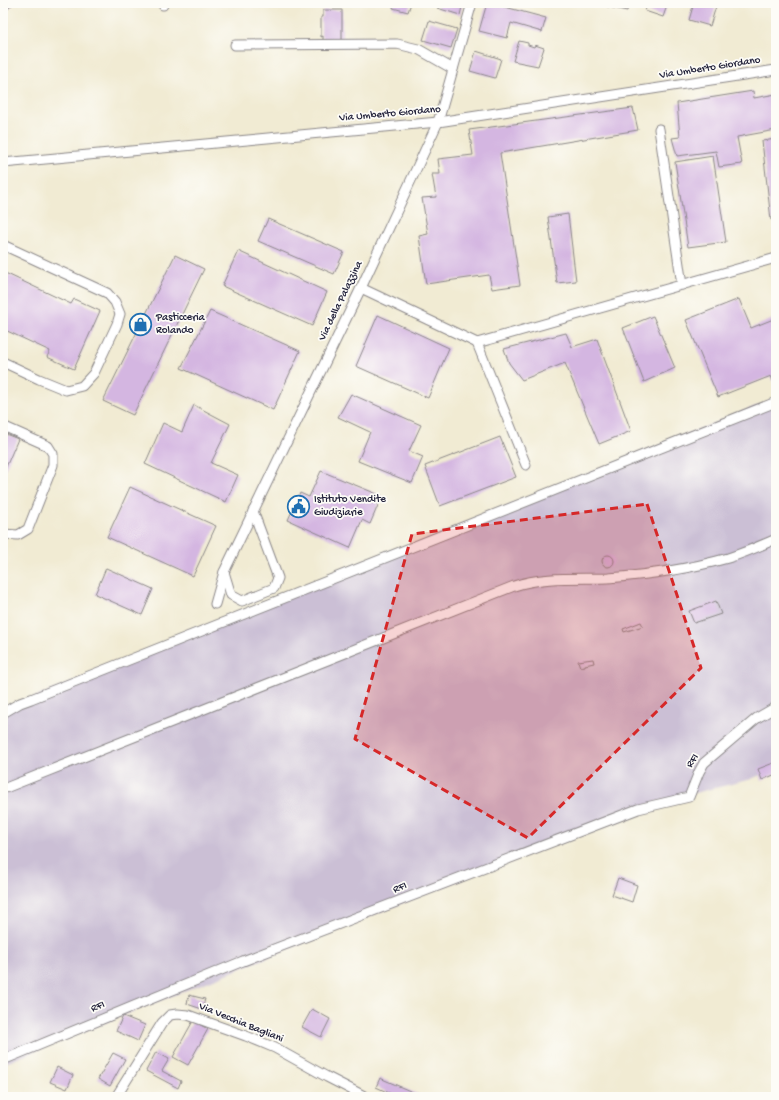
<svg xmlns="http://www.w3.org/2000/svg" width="779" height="1100" viewBox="0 0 779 1100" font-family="'Gochi Hand',sans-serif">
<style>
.industrial{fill:#cbbfd5}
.building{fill:#d4b6e1}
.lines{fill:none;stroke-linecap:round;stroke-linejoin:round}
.minor-casing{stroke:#8a8687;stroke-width:11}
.minor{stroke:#fff;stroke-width:9}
.marked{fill:#d62828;fill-opacity:0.2;stroke:#d62828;stroke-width:3;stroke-dasharray:8 5;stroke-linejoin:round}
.labels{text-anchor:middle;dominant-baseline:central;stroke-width:3.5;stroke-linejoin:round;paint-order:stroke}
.street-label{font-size:11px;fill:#22223b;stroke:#fdfcf7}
.poi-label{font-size:11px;fill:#22223b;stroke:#fdfcf7;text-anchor:start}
</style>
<rect width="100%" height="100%" fill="#fdfcf7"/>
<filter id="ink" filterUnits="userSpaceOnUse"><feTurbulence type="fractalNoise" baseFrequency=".025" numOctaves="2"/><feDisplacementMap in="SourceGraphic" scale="8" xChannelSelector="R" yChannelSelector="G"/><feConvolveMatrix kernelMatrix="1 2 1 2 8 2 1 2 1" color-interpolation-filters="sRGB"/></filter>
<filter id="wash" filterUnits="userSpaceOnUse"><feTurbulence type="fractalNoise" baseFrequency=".012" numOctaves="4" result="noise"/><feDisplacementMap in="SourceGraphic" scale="16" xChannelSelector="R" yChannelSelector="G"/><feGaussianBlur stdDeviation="0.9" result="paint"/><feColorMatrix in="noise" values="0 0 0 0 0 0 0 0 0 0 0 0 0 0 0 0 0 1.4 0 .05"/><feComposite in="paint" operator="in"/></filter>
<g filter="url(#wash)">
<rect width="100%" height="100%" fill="#f1ebd3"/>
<polygon class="industrial" points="776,398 776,769 748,780 649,804 3,1064 3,710"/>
<g id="blocks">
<g class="building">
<polygon points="3,3 14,3 3,14"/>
<polygon points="394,3 411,3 408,12 393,8"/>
<polygon points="439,3 463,3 460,15 437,8"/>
<polygon points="487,3 490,3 546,18 542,32 511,23 507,38 479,31"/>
<polygon points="604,3 629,3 627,11 604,6"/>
<polygon points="648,3 668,3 663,17 645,11"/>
<polygon points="694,3 717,3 710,26 689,20"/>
<polygon points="323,10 342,10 342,43 323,43 323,36 321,37 321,17 323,17"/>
<polygon points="429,21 457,29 451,48 423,40"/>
<polygon points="519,41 528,43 528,45 534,47 535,45 544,48 538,66 513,61"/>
<polygon points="476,51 501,59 495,78 470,71"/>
<polygon points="753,91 754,98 776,94 776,130 737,137 742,164 719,167 716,151 677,156 672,138 680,137 677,103"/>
<polygon points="633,108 638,130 500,153 520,285 492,289 489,275 426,284 419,236 428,234 422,198 436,197 432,174 440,174 438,159 473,155 469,130"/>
<polygon points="776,139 776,219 771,220 762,141"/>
<polygon points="713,156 726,242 688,247 675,162"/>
<polygon points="568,214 576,281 557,283 548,217"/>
<polygon points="268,219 344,252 334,274 258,241"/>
<polygon points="238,251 327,292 312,326 222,286"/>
<polygon points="175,255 204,269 133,415 103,401"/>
<polygon points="3,272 71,304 74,299 100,311 74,369 47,357 50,351 3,329"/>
<polygon points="739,299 751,328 776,318 776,380 773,381 771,376 718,397 686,320"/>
<polygon points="210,311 300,351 273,410 181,368"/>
<polygon points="378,315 449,348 428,398 356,366"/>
<polygon points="653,316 675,368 644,382 623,328"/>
<polygon points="566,333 572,347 597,339 631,431 599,444 565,363 522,380 509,363 504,349"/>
<polygon points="351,394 421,425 409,451 423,457 412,483 358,461 370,432 338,417"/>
<polygon points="194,405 230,424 211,463 238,475 226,502 145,464 163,423 182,432"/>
<polygon points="3,433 18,439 3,474"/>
<polygon points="500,437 516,477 440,506 425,466"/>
<polygon points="321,471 382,496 370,524 362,520 350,548 288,520 300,493 309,497"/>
<polygon points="130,487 216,526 193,576 107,537"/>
<circle cx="608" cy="561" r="6"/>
<polygon points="106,568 153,589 142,615 95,594"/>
<polygon points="716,601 721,614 694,623 689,611"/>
<polygon points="641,622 643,626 624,632 623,629"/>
<polygon points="593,659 594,663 585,665 585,666 580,667 578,661"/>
<polygon points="776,762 776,774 762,780 758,769"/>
<polygon points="618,878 637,885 632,902 612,895"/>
<polygon points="189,995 205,999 202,1009 187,1004"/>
<polygon points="312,1009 330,1019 321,1037 302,1027"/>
<polygon points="123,1016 145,1025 138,1041 116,1031"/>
<polygon points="193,1021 208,1029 188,1065 173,1057"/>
<polygon points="156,1052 169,1059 162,1071 181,1081 178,1088 146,1071"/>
<polygon points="113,1053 125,1059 110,1086 98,1079"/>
<polygon points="57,1067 73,1075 67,1089 50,1082"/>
<polygon points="380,1078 424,1097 398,1097 376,1087"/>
</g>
</g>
</g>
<g filter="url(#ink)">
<use href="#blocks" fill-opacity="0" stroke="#8a8687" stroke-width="1"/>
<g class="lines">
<defs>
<g id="minor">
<polyline points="163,5 163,3"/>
<polyline points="235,45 397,44 418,49 453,69"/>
<polyline points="659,129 682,285"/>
<polyline points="3,163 438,122 776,70"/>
<polyline points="3,245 107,293 115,302 120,314 117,324 94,373 82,386 66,390 39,379 3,362"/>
<polyline points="361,288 477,343 776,258"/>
<polyline points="477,343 526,465"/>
<polyline points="3,426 48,446 53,454 53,465 28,529 18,535 3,534"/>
<polyline points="224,572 231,595 242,601 274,588 278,578 253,511"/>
<polyline points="215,604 224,572 361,288 438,122 472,3"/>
<polyline points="3,713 20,703 31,699 776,402"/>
<path d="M3 789 514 586C544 576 576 579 608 578 648 575 689 569 728 558 744 553 760 546 776 539"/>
<polyline points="3,1060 243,961 638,809 689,797 699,772 704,763 757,718 776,707"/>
<polyline points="116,1097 162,1023 170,1015 177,1014 188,1015 246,1036 275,1048 327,1077 366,1097"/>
</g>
</defs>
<use href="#minor" class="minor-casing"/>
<use href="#minor" class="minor"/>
</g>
</g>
<path class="marked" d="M647 504 701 668 528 838 355 739 412 534Z"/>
<defs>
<symbol id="shop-ring" viewBox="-11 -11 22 22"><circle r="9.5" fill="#fdfcf7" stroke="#1f6fb2" stroke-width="1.5"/><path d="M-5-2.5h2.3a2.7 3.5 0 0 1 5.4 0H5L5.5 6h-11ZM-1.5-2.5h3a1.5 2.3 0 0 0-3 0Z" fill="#1f6fb2"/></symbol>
<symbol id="civic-ring" viewBox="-11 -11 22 22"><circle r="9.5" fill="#fdfcf7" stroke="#1f6fb2" stroke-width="1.5"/><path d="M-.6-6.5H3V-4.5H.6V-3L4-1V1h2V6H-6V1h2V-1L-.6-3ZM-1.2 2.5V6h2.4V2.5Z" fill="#1f6fb2"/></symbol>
</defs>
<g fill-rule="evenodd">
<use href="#shop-ring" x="128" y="312" width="25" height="25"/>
<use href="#civic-ring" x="286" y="494" width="25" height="25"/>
</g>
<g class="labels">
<g class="street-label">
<text transform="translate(710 68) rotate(-9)">Via Umberto Giordano</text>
<text transform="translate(390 114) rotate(-5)">Via Umberto Giordano</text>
<text transform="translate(341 301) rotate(-64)">Via della Palazzina</text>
<text transform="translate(693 761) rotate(-57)">RFI</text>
<text transform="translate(400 888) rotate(-21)">RFI</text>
<text transform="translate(98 1007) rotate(-22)">RFI</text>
<text transform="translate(241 1023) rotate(22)">Via Vecchia Bagliani</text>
</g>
<g class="poi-label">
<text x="156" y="318">Pasticceria<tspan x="156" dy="13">Rolando</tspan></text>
<text x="314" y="500">Istituto Vendite<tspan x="314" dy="13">Giudiziarie</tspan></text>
</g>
</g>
<rect width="779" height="1100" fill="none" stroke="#fdfcf7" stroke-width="16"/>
</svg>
